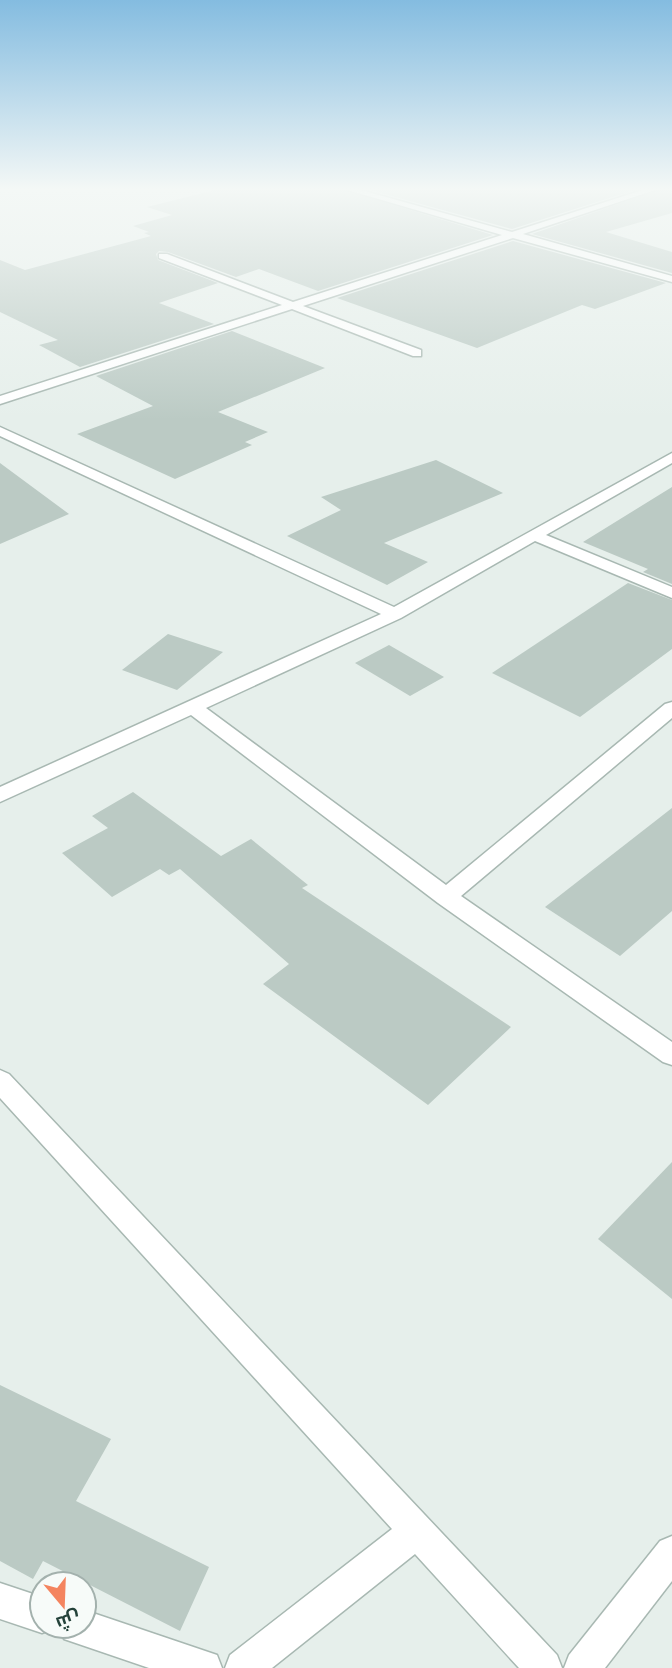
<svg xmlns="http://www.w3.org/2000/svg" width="672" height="1668" viewBox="0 0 672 1668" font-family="Cabin,Cairo,sans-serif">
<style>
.building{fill:#bbcac4}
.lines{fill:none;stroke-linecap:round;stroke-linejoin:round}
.street-casing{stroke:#a8b8b2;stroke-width:3}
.street{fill:#fff;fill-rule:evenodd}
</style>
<rect width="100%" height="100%" fill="#e6efeb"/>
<g class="building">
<polygon points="227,187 334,187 493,235 318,291 259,269 236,277 168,252 159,251 156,254 158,260 218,283 159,303 214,324 80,367 39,345 58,340 0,312 0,260 25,270 151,236 144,233 149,232 133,226 172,215 147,207"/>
<polygon points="359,187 644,187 512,229"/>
<polygon points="667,187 672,187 672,213 606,232 672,252 672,273 532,234"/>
<polygon points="513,241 666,283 595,309 582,305 477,348 337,298"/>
<polygon points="232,331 325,368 218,412 268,432 245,442 252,445 175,479 77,434 153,406 96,376"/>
<polygon points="436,460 503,493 384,543 428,562 387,585 287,536 341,510 321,497"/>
<polygon points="0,463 69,514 0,544"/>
<polygon points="672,487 672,584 643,572 648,569 583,542"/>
<polygon points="628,583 672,600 672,649 580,717 492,673"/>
<polygon points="168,634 223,652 177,690 122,670"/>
<polygon points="389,645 444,677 410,696 355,663"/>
<polygon points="133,792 221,856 251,839 308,885 302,888 511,1027 428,1105 263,984 289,964 180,869 169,875 160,869 112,897 62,853 108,828 92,816"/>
<polygon points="672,808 672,911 620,956 545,907"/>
<polygon points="672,1162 672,1299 598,1239"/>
<polygon points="0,1385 111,1439 76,1501 209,1567 180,1631 43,1561 33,1579 0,1561"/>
</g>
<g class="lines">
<defs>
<g id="street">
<polygon points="337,187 350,187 512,232 652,187 664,187 523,234 672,276 672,282 513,238 303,306 421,350 421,356 413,356 292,309 0,404 0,396 282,305 159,258 159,254 167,254 293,302 502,235"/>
<polygon points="0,427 394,607 672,453 672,463 546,535 672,587 672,598 535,541 401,618 206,708 446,885 665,704 672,702 672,718 461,896 672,1042 672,1065 663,1062 438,903 191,715 0,802 0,787 381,614 0,436"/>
<polygon points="0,1070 9,1074 557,1655 562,1668 519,1668 415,1554 272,1668 225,1668 230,1655 392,1529 0,1098"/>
<polygon points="672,1536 672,1581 605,1668 564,1668 569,1655 660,1541"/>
<polygon points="0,1583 42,1597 42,1626 55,1628 42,1633 0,1619"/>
<polygon points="84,1610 217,1655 222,1668 149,1668 64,1639 59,1626 84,1626"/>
</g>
</defs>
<use href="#street" class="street-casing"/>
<use href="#street" class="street"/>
</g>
<linearGradient id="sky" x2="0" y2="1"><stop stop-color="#84bce0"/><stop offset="0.45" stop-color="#f4f8f6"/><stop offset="1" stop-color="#f4f8f6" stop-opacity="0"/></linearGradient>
<rect width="672" height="420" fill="url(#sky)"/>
<g transform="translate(63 1605) rotate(161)"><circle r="33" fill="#f7fbf9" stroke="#a3b1ad" stroke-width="2"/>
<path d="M0-5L12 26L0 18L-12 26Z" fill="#f4845f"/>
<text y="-10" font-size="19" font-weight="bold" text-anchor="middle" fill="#24423a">ش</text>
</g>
</svg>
